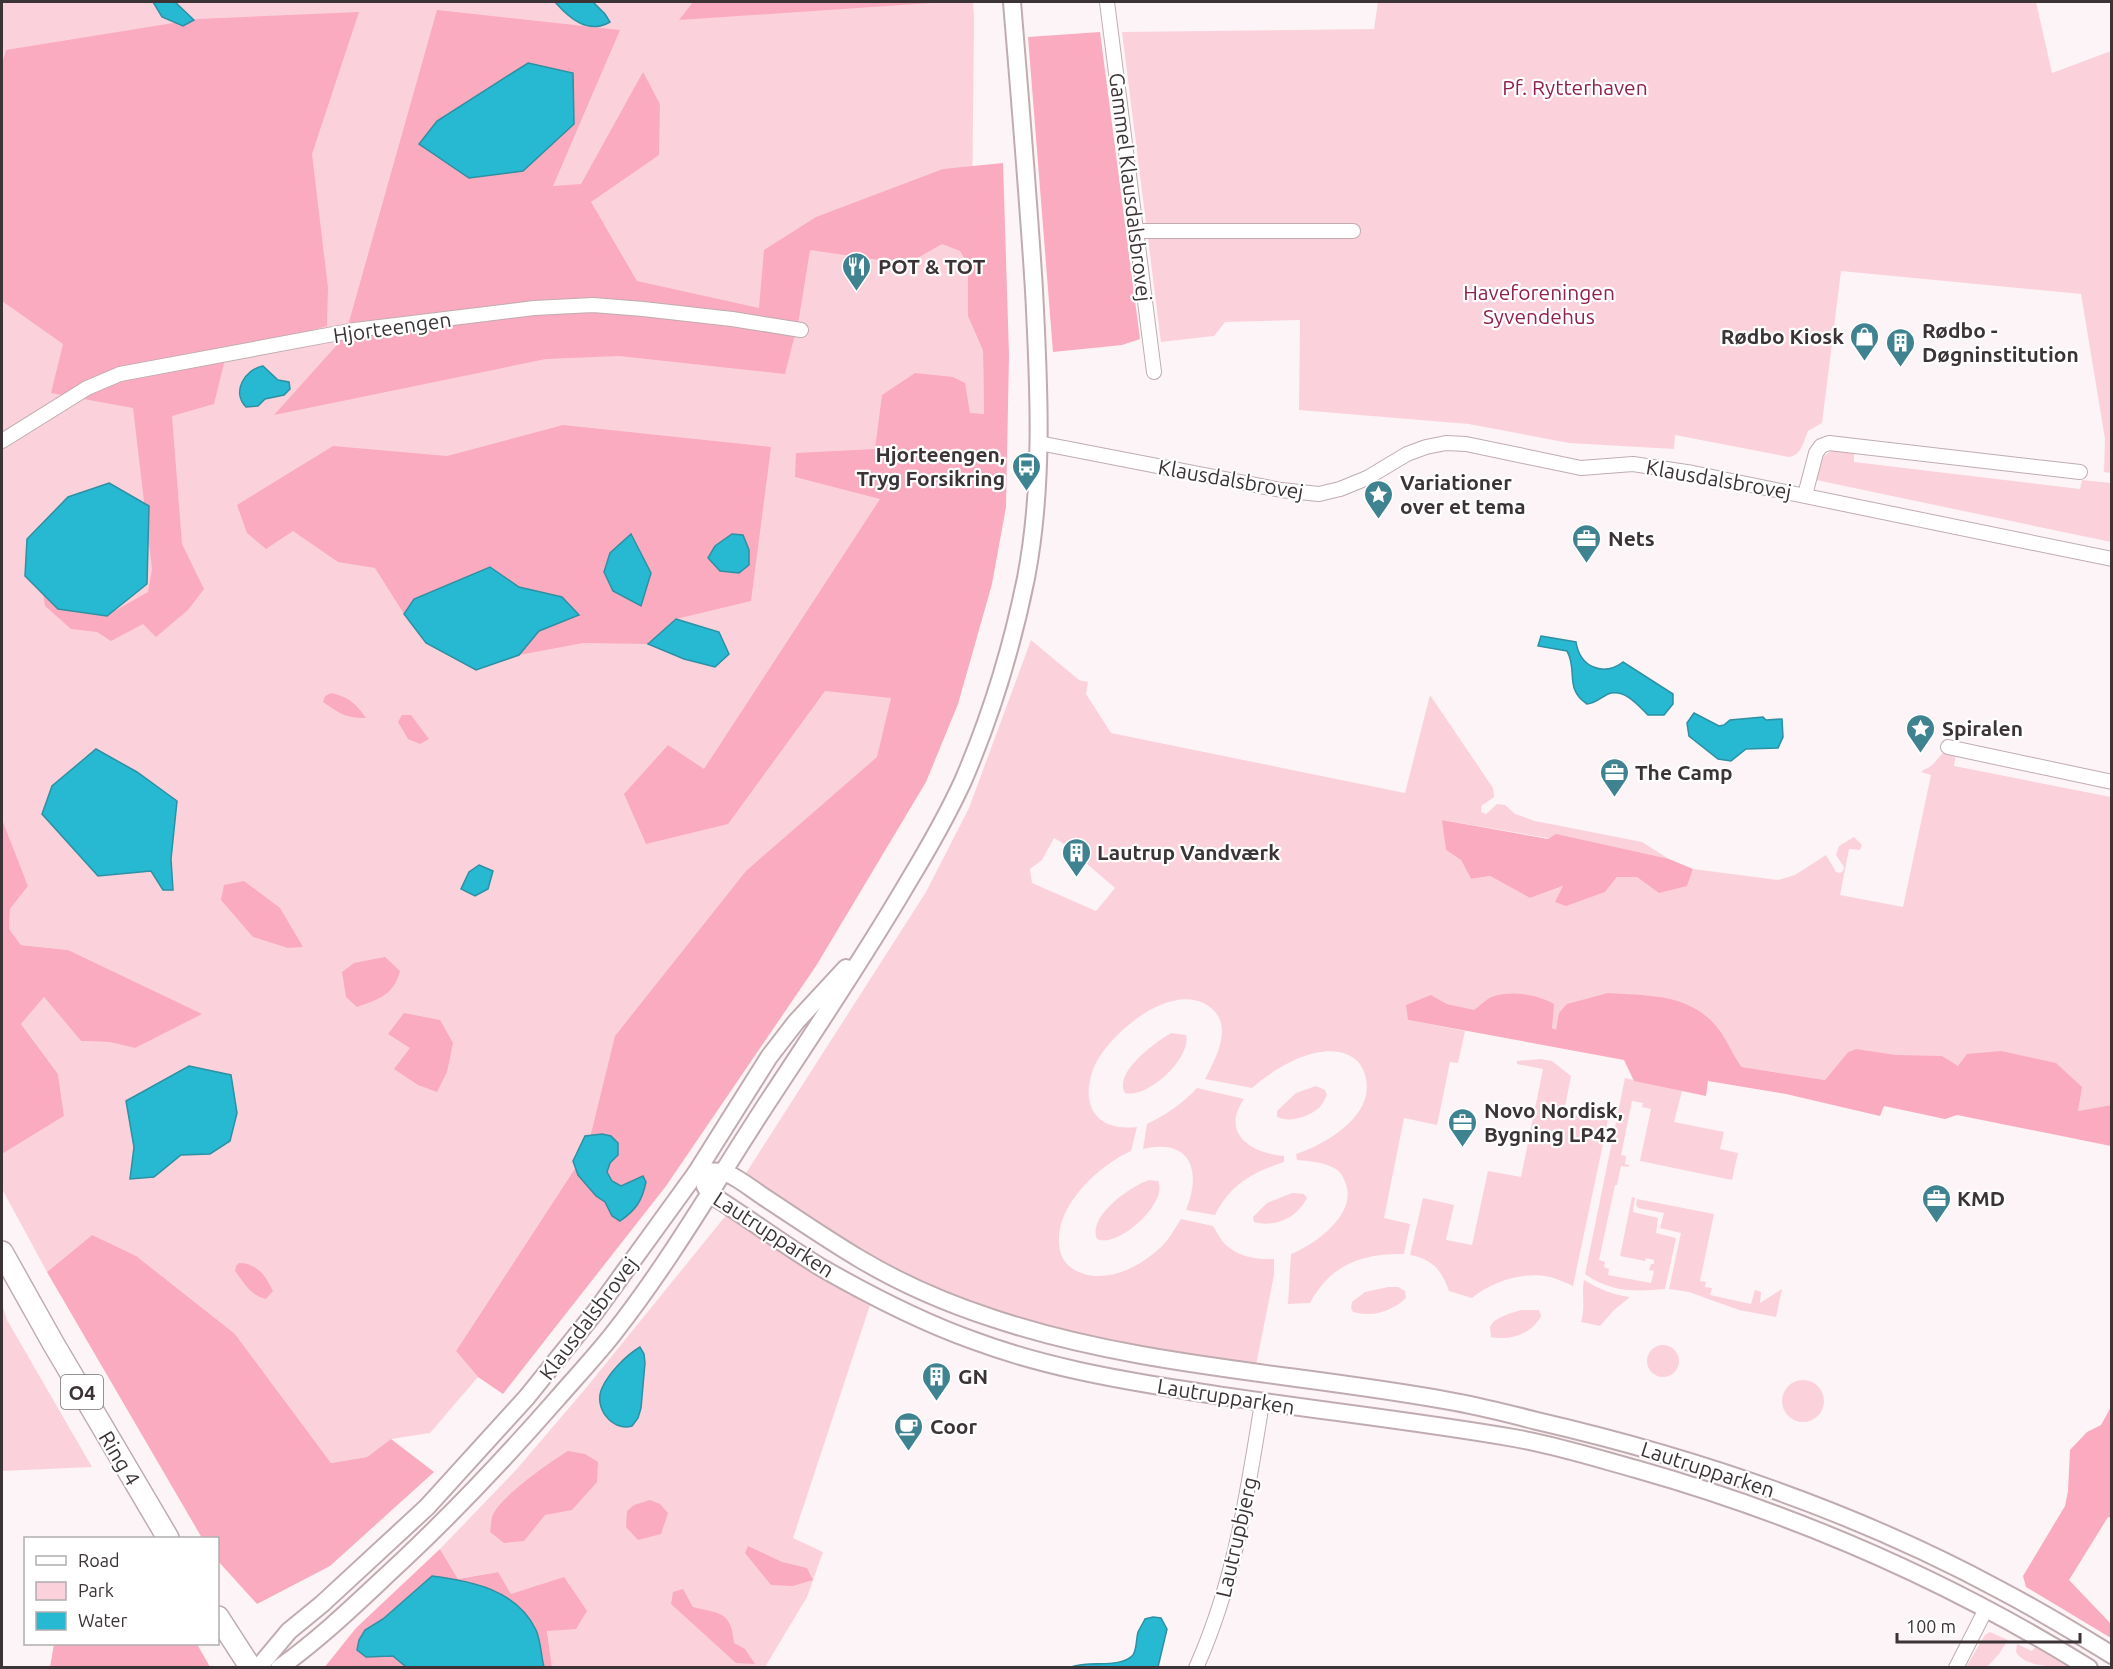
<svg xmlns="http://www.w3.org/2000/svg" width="2113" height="1669" viewBox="0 0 2113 1669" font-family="Ubuntu,sans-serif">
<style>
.green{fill:#fbd2dc;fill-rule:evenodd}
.forest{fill:#faabbf}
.water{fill:#27b8d2;stroke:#2d90a3;stroke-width:1.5}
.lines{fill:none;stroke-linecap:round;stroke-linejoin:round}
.minor-casing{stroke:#c0acb0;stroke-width:16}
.tertiary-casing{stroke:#c0acb0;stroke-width:20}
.primary-casing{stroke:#c0acb0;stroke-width:24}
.minor{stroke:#fff;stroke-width:14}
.tertiary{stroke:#fff;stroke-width:16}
.primary{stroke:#fff;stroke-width:21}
.labels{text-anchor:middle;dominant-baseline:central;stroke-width:4.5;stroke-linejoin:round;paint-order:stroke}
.shield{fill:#fff;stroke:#767072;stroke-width:1.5}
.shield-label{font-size:20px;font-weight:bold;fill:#3b3335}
.park-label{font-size:21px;fill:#90214c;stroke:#fff}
.street-label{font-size:21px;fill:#3b3335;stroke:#fff}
.poi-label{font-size:21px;font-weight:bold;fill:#3b3335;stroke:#fff;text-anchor:start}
</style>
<rect width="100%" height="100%" fill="#fcf4f6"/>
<g class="green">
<polygon points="2,2 973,2 974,17 971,323 983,351 984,414 924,699 587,1150 456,1351 478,1377 430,1433 391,1439 367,1457 331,1463 235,1334 92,1235 47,1272 2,1189 2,1154 64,1116 58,1074 21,1024 44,997 81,1041 109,1042 135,1048 68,950 21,945 9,929 10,909 28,886 2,819"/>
<path d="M1378 2H2036L2052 73 2111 51V473L2104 472 2105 439 2081 294 1841 271 1822 423 1808 431C1803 442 1802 455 1789 457L1675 435 1674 449 1569 443 1469 424 1299 410 1300 320 1225 322 1214 336 1161 342 1122 32 1374 29Z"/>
<polygon points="1831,451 1854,453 1854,462 2080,489 2082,480 2111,483 2111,542 1816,480 1823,457"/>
<path d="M1031 640 1079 680 1088 682 1086 694 1111 733 1405 793 1430 695 1493 788 1494 797 1481 806V812L1486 814 1497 804 1505 805 1515 814 1535 821 1642 842 1669 859 1443 820 1446 850 1461 860 1471 879 1490 876 1530 898 1564 886 1605 892 1617 877H1637L1687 886 1693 869 1778 880 1795 875 1826 855 1836 872 1840 873 1843 871 1844 867 1836 855 1839 846 1854 837 1862 845 1860 850 1849 849 1840 895 1903 907 1931 775 1921 772C1925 768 1928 769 1932 765 1938 760 1939 755 1946 751L1956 753 1954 766 2111 797V1105L2078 1111 1959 1066 1856 1049 1848 1052 1825 1080 1742 1067 1731 1052 1557 1031 1493 996 1474 1011 1447 1004 1431 995 1408 1020 1465 1031 1458 1063 1450 1062 1437 1125 1404 1118 1384 1218 1410 1224 1404 1254C1362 1253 1330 1265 1310 1303L1288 1304 1291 1254C1315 1245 1359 1213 1345 1182 1343 1176 1340 1171 1334 1168 1322 1162 1310 1161 1297 1160L1296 1154C1326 1144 1377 1115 1365 1075 1363 1068 1359 1061 1352 1057 1322 1039 1274 1068 1252 1088L1205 1079C1215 1060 1234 1026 1211 1008 1174 978 1109 1033 1094 1067 1079 1105 1096 1132 1137 1127L1131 1151C1097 1166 1048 1212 1061 1254 1064 1264 1074 1271 1084 1274 1112 1282 1143 1265 1163 1245 1170 1238 1175 1228 1181 1219L1213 1226C1217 1232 1221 1241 1227 1246 1240 1257 1258 1260 1274 1259V1275L1256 1365 1099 1340 1015 1319 954 1296 859 1251 746 1173 926 892 969 808ZM1054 838 1064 844 1115 888 1096 911 1032 883 1030 869 1042 860Z"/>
<path d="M1171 1033 1186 1035C1192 1057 1148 1099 1125 1093 1113 1072 1156 1042 1171 1033Z"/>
<path d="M1540 1059 1552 1061 1571 1076 1564 1112 1608 1120 1573 1286C1566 1283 1558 1279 1550 1277 1524 1271 1492 1281 1472 1298L1449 1291C1442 1271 1433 1259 1410 1255L1423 1198 1454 1205 1446 1240 1472 1245 1488 1171 1521 1177 1543 1069 1517 1064V1061Z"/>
<path d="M1625 1078 1682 1091 1674 1122 1724 1132 1720 1149 1738 1153 1732 1180 1640 1161 1651 1109 1642 1107 1643 1103 1632 1101 1621 1155 1626 1156 1625 1164 1629 1165V1167L1621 1166 1617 1185H1615L1599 1260 1605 1262 1604 1267 1609 1269 1608 1275 1651 1283 1654 1271 1649 1270 1651 1264H1654V1260L1646 1258 1645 1261 1620 1256 1632 1197 1635 1198 1633 1212 1658 1218 1656 1233 1676 1238 1665 1289C1635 1292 1610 1292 1585 1274Z"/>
<path d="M1316 1086 1325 1090 1327 1095C1325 1099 1322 1105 1319 1108 1308 1117 1290 1123 1277 1117V1111L1296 1093Z"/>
<path d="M1197 1088 1244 1099C1220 1134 1251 1153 1284 1156V1162C1251 1173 1231 1184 1215 1215L1186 1210C1202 1171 1191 1138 1143 1149L1147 1124C1167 1114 1182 1104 1197 1088Z"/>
<path d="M1149 1180 1158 1181C1169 1202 1118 1249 1097 1239 1087 1216 1131 1186 1149 1180Z"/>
<path d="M1292 1193 1304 1194 1307 1198C1297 1218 1275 1228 1254 1222L1253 1217 1267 1203Z"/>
<polygon points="1637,1199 1714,1214 1700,1281 1706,1282 1705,1287 1712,1288 1710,1295 1751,1304 1755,1290 1761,1292 1760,1303 1782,1289 1776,1317 1739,1310 1689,1292 1669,1289 1681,1233 1660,1228 1664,1213 1638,1208 1636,1205"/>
<polygon points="727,1214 871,1302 793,1538 823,1552 807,1597 765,1667 552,1667 547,1630 511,1594 497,1572 458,1579 440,1549 516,1470 586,1388"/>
<path d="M1584 1280C1599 1289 1613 1295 1630 1297L1614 1310 1600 1326 1581 1322C1586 1307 1581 1294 1584 1280Z"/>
<path d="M1388 1287H1398L1405 1291 1406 1298C1391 1312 1373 1317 1353 1312L1351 1308 1352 1302 1365 1292Z"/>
<polygon points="2,1304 7,1320 92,1467 2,1471"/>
<path d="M1521 1310H1539L1541 1316C1532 1334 1510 1341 1491 1337 1491 1336 1490 1328 1490 1327 1494 1317 1512 1313 1521 1310Z"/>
<circle cx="1663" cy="1361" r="16"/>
<circle cx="1803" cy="1401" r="21"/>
<polygon points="1990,1632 2008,1640 1999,1654 1987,1667 1966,1667 1985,1635"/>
<path d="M2017 1644 2032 1651 2037 1645 2075 1667C2058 1667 2025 1668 2016 1652Z"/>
</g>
<g class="forest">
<polygon points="693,2 946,2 679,20"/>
<polygon points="437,10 620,30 553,186 581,184 643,72 660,104 659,155 591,202 637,281 759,308 764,250 816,217 943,169 1003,163 1009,355 1006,507 992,584 958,704 926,782 816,966 666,1186 503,1394 478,1377 456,1351 587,1150 615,1036 746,871 877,757 891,698 825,691 728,824 646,844 624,794 668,745 704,769 880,499 795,477 796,453 875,449 882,395 915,373 953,377 965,383 970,413 984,414 983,351 968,316 968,265 960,251 942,244 907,264 810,250 799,318 785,374 619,356 546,359 274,415 345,336"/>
<polygon points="359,12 312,154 328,288 327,326 261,345 225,359 214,404 172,416 182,544 204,589 188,610 156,637 143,624 111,641 97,632 71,629 45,606 42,587 74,602 111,613 148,592 152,569 133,408 51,393 63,344 2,301 2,64 6,50 198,19"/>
<polygon points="1100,32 1140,339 1122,345 1053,352 1028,37"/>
<polygon points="563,425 771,447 751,601 676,619 648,644 583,643 519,655 539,631 578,615 562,597 519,587 490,567 414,599 404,614 375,568 338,562 293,531 266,549 247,533 237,505 333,446 447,456"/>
<path d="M331 693C349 697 356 704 366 718 348 719 338 713 323 702L325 696Z"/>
<polygon points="402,715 411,715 429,739 420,744 408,739 398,722"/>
<polygon points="2,819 28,886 10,909 9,929 21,945 68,950 202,1014 135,1048 109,1042 81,1041 44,997 21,1024 58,1074 64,1116 2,1154"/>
<polygon points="1442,820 1548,839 1556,834 1669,859 1693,869 1687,886 1659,893 1637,877 1617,877 1605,892 1566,906 1555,902 1563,886 1530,898 1490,876 1471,879 1461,860 1446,850"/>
<polygon points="244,881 280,908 303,947 288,948 253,937 221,900 224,885"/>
<path d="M385 957 400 971C394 995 379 999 357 1007L346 997 342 972 354 963Z"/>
<path d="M1608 993C1650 996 1692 993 1720 1031 1728 1042 1733 1056 1742 1067L1825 1080 1848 1052 1856 1049 1896 1055 1942 1056 1958 1066 1967 1054 2001 1051 2056 1063 2082 1087 2078 1111 2111 1105V1146L1957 1115 1945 1119 1884 1106 1880 1116 1786 1094 1708 1081 1706 1096 1634 1081 1624 1060 1408 1020 1406 1005 1431 995 1447 1004 1474 1010C1480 1006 1487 998 1494 996 1512 990 1538 995 1554 1004L1552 1028 1556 1030 1559 1013 1567 1004Z"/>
<polygon points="404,1013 440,1020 453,1043 447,1072 437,1092 418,1085 394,1069 410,1048 388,1034"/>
<polygon points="92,1235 136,1256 235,1334 331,1463 367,1457 391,1439 434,1472 330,1566 257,1604 218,1561 218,1538 202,1538 47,1272"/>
<path d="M239 1263C257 1263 266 1276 273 1291L266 1299C250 1295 245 1284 235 1271L236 1266Z"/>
<polygon points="2111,1407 2111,1518 2108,1517 2069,1580 2111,1624 2111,1638 2026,1587 2023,1576 2065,1506 2068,1491 2070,1450 2087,1432 2101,1425"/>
<path d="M568 1451 585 1454 598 1462 597 1482 572 1510 545 1515 524 1541 504 1543 490 1532C491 1527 491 1522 492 1517 498 1498 550 1462 568 1451Z"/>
<polygon points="650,1500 660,1504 668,1513 661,1534 638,1540 626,1527 627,1511 634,1505"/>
<polygon points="748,1546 782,1562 807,1568 813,1580 793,1586 771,1585 745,1553"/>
<polygon points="440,1549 458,1579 498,1572 511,1594 564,1577 587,1611 576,1629 547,1631 552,1667 544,1667 536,1631 432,1576 383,1619 365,1630 366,1657 393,1656 406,1667 324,1668 356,1628"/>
<path d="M683 1589 693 1607C719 1614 731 1610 734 1643L745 1649 755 1664 736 1663 671 1604 673 1592Z"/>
<polygon points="54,1644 197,1644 210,1667 50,1667"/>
</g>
<g class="water">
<polygon points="153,2 175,2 194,20 183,26 162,17"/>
<path d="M555 2H593L605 14 610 22C588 35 569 18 555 2Z"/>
<polygon points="528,63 573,73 574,124 523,171 469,178 419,144 437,121"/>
<path d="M263 366 278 380 289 382 290 389 284 395 265 399 258 406 246 407C231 392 245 369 263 366Z"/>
<polygon points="109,483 149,506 147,584 107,616 58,609 25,576 27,539 68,497"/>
<polygon points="631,534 651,573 641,606 613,591 604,572 610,553"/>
<polygon points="732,534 743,535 749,550 749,565 739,573 720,571 708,558 715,546"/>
<polygon points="490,567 519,587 562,597 579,615 539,631 519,655 476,670 426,643 404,614 414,599"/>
<polygon points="676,619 719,632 729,654 715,667 684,659 648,644"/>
<path d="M1541 636 1576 642C1580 667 1603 677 1623 662L1673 694V704L1664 715H1648C1638 705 1624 688 1608 694 1600 698 1596 703 1587 704 1564 689 1578 670 1567 651L1538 646Z"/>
<polygon points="1694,713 1719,726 1724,725 1730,720 1763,717 1766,720 1782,719 1783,737 1778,748 1746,749 1731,761 1718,759 1689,736 1687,723"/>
<polygon points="96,749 137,772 177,801 171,859 173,890 163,890 151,871 98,876 42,814 52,786"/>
<polygon points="479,865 493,871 488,889 475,896 461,889 469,872"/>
<polygon points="189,1066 231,1075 237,1113 230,1141 210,1154 181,1155 154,1177 130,1179 134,1147 126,1101"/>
<path d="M602 1134 611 1136 618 1143V1155L610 1163 607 1172 612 1181 621 1186 643 1176 646 1182C642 1201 636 1210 620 1221L612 1216 605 1202 596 1196 578 1175 573 1161 585 1136Z"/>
<path d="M640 1347 644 1354 645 1363 641 1408 638 1418 632 1426C612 1432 593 1407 602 1388 609 1373 625 1356 640 1347Z"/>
<path d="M432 1576C472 1581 517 1590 536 1630 541 1641 541 1656 544 1667H406L393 1656 366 1657 357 1650 359 1640 365 1630 383 1619Z"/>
<path d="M1153 1617 1161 1618 1167 1629 1158 1667H1071C1090 1660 1120 1669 1133 1655 1137 1649 1136 1639 1138 1632 1140 1628 1143 1623 1145 1619Z"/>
</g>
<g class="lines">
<defs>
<g id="minor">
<polyline points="1107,2 1154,372"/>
<polyline points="1136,231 1353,231"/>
<polyline points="2,441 87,388 120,374 355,330 534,308 593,305 643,309 732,319 801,330"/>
<polyline points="1039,443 1281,490 1319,494 1340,489 1367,478 1407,454 1426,447 1446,443 1466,444 1581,468 1633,464 1693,473 2112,559"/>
<polyline points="1805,495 1816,453 1821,446 1829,443 2080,472"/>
<polyline points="1948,747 2112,782"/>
<path d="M1196 1668C1235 1581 1247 1495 1262 1403"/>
<polyline points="1956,1668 1986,1609"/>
</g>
<g id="tertiary">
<path d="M696 1173C705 1172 718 1170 726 1173 739 1178 753 1190 764 1197 796 1218 828 1240 860 1259 902 1284 946 1303 992 1318 1141 1368 1301 1373 1455 1402 1482 1407 1510 1414 1537 1421 1697 1458 1854 1511 2000 1590 2038 1610 2075 1632 2112 1655"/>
<path d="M705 1186 710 1194C748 1218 784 1245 822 1268 871 1296 921 1322 975 1341 1042 1366 1114 1379 1184 1390 1294 1408 1404 1419 1514 1438 1555 1445 1596 1458 1636 1469 1795 1514 1949 1581 2089 1668"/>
<polyline points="258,1668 289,1631 322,1604 427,1507 527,1397 596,1311 696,1173 769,1057 796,1022 846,968"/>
<path d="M279 1668C324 1636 363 1597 403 1560 457 1509 507 1456 556 1400 575 1378 595 1357 613 1334 673 1258 720 1174 773 1094 819 1024 866 954 908 882 928 849 947 816 963 781 991 716 1012 647 1026 578 1044 484 1039 386 1034 290 1028 194 1020 98 1012 2"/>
</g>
<g id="primary">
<polyline points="2,1252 53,1343 168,1538"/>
<polyline points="218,1617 251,1668"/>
</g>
</defs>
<use href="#minor" class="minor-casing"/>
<use href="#tertiary" class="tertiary-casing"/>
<use href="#primary" class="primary-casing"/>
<use href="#minor" class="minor"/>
<use href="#tertiary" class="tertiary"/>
<use href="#primary" class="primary"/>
</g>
<defs>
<symbol id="restaurant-pin" viewBox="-11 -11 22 30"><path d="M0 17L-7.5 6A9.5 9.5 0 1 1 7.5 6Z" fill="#3f8391" stroke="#fff"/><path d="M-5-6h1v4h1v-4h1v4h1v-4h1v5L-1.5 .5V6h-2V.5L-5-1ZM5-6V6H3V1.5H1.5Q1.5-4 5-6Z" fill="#fff"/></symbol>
<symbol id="shop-pin" viewBox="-11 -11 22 30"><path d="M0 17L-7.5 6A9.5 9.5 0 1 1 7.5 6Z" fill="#3f8391" stroke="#fff"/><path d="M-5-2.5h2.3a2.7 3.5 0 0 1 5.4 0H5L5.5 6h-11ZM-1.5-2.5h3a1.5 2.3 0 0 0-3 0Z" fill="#fff"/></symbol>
<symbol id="building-pin" viewBox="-11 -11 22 30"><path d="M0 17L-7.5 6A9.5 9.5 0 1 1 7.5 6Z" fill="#3f8391" stroke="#fff"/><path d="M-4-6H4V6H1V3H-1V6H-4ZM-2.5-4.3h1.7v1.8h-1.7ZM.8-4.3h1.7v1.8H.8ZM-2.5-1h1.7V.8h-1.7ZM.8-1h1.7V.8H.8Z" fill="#fff"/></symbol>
<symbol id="bus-pin" viewBox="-11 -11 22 30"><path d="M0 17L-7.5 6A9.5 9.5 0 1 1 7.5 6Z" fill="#3f8391" stroke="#fff"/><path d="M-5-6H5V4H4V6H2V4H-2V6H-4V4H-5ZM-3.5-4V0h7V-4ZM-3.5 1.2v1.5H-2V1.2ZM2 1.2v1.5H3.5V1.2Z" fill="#fff"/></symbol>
<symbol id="sight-pin" viewBox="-11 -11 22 30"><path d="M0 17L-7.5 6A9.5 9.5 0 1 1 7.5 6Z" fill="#3f8391" stroke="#fff"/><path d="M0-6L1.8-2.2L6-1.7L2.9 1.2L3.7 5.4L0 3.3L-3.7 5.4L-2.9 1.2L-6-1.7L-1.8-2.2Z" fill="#fff"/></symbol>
<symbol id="office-pin" viewBox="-11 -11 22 30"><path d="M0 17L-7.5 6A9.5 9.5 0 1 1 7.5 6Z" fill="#3f8391" stroke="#fff"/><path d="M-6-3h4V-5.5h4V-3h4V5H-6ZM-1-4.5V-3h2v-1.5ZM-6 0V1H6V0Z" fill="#fff"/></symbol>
<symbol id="cafe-pin" viewBox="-11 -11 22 30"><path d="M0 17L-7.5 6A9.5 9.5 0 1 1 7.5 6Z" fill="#3f8391" stroke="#fff"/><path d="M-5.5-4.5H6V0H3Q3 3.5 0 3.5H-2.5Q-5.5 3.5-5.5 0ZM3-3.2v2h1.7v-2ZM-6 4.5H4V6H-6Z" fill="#fff"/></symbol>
</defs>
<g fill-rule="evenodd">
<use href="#restaurant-pin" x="840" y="250" width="33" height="45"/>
<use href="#shop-pin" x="1848" y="320" width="33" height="45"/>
<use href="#building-pin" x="1884" y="326" width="33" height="45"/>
<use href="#bus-pin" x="1010" y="450" width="33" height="45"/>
<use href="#sight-pin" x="1362" y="478" width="33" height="45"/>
<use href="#office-pin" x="1570" y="522" width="33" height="45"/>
<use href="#sight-pin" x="1904" y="712" width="33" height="45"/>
<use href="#office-pin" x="1598" y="756" width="33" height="45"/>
<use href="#building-pin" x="1060" y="836" width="33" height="45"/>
<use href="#office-pin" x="1446" y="1106" width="33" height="45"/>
<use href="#office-pin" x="1920" y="1182" width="33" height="45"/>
<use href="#building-pin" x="920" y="1360" width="33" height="45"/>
<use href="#cafe-pin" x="892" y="1410" width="33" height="45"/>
</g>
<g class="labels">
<rect class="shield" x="61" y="1375" width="42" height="34" rx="4.5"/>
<g class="shield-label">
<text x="82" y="1392">O4</text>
</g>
<g class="park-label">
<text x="1575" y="87">Pf. Rytterhaven</text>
<text x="1539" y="292">Haveforeningen<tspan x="1539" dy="24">Syvendehus</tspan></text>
</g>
<g class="street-label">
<text transform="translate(1131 187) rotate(83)">Gammel Klausdalsbrovej</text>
<text transform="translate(392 327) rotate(-8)">Hjorteengen</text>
<text transform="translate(1231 479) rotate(10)">Klausdalsbrovej</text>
<text transform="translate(1719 479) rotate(10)">Klausdalsbrovej</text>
<text transform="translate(774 1234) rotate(33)">Lautrupparken</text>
<text transform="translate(588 1318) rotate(-53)">Klausdalsbrovej</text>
<text transform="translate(1226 1396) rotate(9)">Lautrupparken</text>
<text transform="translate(120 1458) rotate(59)">Ring 4</text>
<text transform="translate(1708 1469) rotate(18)">Lautrupparken</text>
<text transform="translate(1236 1537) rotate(-77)">Lautrupbjerg</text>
</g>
<g class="poi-label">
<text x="878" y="266">POT &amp; TOT</text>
<text x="1922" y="330">Rødbo -<tspan x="1922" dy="24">Døgninstitution</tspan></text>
<text x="1844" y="336" text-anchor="end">Rødbo Kiosk</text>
<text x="1005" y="454" text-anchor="end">Hjorteengen,<tspan x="1005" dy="24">Tryg Forsikring</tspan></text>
<text x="1400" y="482">Variationer<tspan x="1400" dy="24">over et tema</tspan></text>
<text x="1608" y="538">Nets</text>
<text x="1942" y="728">Spiralen</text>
<text x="1635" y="772">The Camp</text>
<text x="1097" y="852">Lautrup Vandværk</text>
<text x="1484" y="1110">Novo Nordisk,<tspan x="1484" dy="24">Bygning LP42</tspan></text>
<text x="1957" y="1198">KMD</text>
<text x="958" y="1376">GN</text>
<text x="930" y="1426">Coor</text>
</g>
</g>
<rect width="2113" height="1669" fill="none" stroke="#3b3335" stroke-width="6"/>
<rect x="24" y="1537" width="195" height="108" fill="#ffffff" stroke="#b1adae" stroke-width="1.5"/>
<rect x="36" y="1556" width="30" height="9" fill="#ffffff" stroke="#b1adae" stroke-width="1.5"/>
<text x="78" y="1567" font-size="18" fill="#3b3335">Road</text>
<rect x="36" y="1582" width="30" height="18" fill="#fbd2dc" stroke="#b1adae" stroke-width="1.5"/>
<text x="78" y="1597" font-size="18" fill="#3b3335">Park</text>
<rect x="36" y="1612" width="30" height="18" fill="#27b8d2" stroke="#b1adae" stroke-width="1.5"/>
<text x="78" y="1627" font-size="18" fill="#3b3335">Water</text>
<path d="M1897 1633v9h183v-9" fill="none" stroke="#3b3335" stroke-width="3"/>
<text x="1906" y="1633" font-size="18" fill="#3b3335" stroke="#ffffff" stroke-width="4.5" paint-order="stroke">100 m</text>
</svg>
